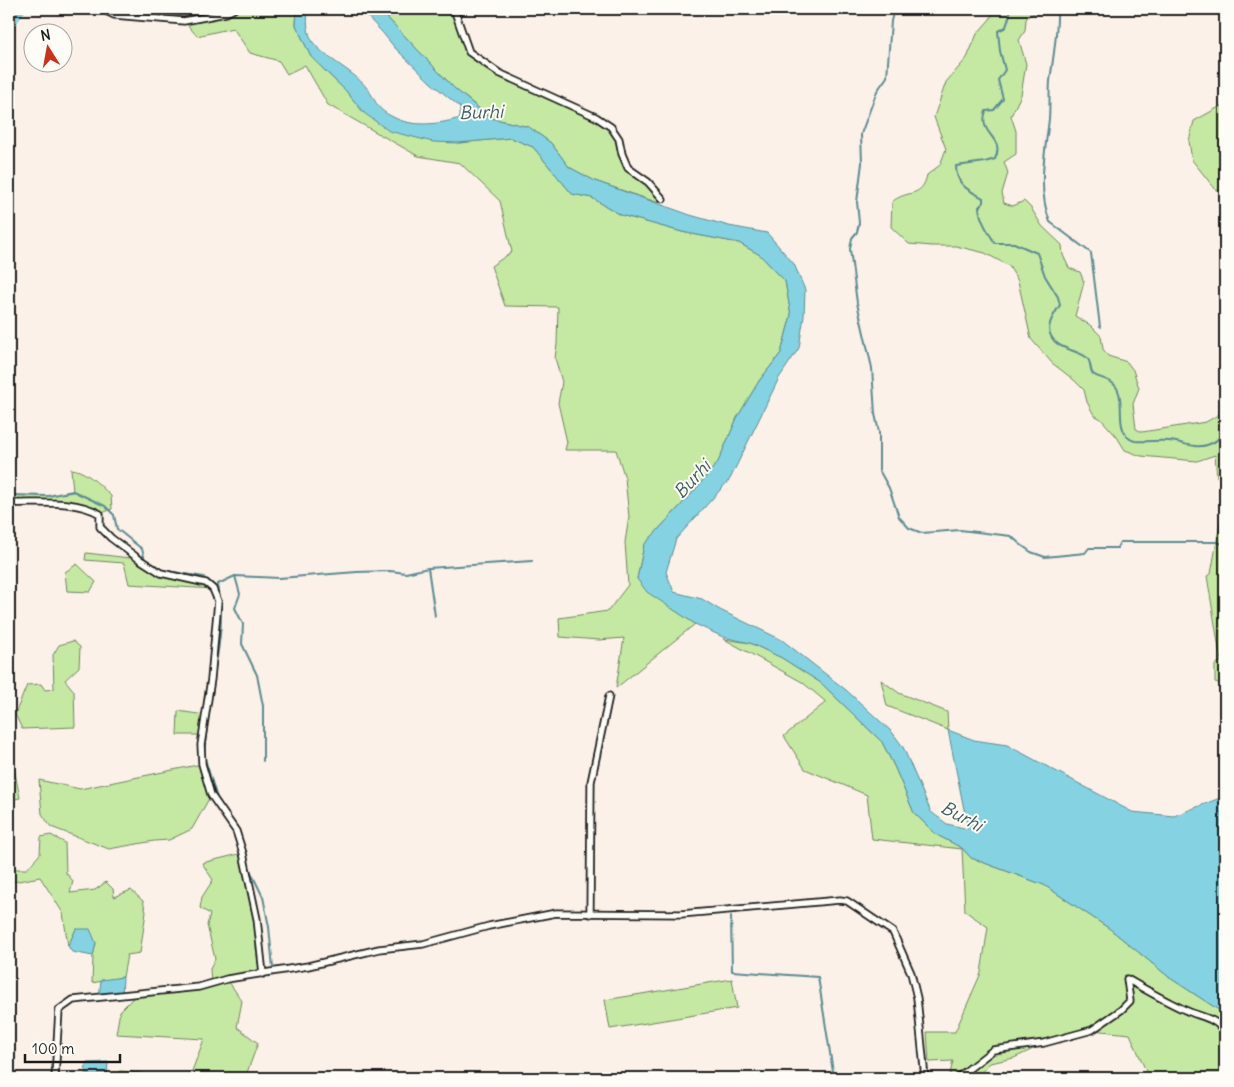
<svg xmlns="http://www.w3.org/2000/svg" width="1234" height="1087" viewBox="0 0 1234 1087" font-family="Delius,sans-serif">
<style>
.green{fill:#c5e9a3;stroke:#708260}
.water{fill:#85d3e2;stroke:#5b8a93}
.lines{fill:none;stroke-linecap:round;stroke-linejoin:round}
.stream{stroke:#5b8a93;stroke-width:2}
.canal{stroke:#85d3e2;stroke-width:7}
.street-casing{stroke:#1c1c1c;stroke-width:9}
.street{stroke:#fdfcf7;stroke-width:5.5}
.labels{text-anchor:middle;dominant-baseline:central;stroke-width:4;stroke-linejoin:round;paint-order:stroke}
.water-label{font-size:18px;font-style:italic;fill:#415c61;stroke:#fdfcf7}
</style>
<rect width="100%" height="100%" fill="#fcf1e8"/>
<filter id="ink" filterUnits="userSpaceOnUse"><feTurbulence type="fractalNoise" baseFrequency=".02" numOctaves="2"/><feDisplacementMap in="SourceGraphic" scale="10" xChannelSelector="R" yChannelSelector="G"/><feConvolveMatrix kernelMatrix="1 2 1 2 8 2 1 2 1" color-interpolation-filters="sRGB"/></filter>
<g filter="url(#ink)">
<g class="green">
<polygon points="145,9 297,9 296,25 311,57 346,91 364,113 458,143 511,138 533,147 572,194 592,198 621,215 682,232 739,243 760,255 785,281 791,315 781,353 759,381 737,418 718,462 694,491 644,545 637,579 673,609 695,624 616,688 624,638 599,640 560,637 559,618 608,611 628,585 625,542 629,517 625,478 616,450 565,450 567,442 558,403 562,382 555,358 557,344 558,307 505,306 491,266 512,252 500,201 460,163 418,156 328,105 305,65 287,74 279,61 250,53 233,28 197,36 184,21 145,18"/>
<polygon points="379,9 454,9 469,52 499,73 611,127 628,168 648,182 663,199 659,203 595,181 569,167 551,143 529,127 491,118 454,88"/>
<path d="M995 9H1045L1030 15 1026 19 1025 31 1019 40 1026 64 1021 95 1011 116 1016 131V154L1004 162 1008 173 1002 193 1004 203 1013 206 1024 201 1031 208 1042 226 1062 245 1063 255 1069 268 1080 272 1084 282 1075 316 1090 325 1101 336 1103 349 1108 356 1127 362 1133 370 1139 388 1133 404 1136 429 1142 432 1206 422 1225 411V488L1223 477H1217L1215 455 1197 461 1141 456 1125 450 1117 437 1101 419 1094 415 1087 402 1084 390 1074 380 1052 363 1031 339 1018 281 1009 266 985 253 956 246H932L909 244 891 227 892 202C907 189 922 199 927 175L940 165 946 149 934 117 946 82 967 58 977 34 990 19Z"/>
<polygon points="1221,106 1225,107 1225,191 1216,190 1192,160 1189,141 1194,121"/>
<path d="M71 469C86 470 101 486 111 496L112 509 100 514 70 505 9 503V495L48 496 73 492Z"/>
<polygon points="1222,512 1225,512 1225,685 1215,682 1215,665 1221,661 1207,576 1211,574"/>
<polygon points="86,553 139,559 161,573 206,583 213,589 129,584 124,563 85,560"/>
<polygon points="77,564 96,582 90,592 67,591 65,572"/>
<polygon points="724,639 750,643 782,658 821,683 882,742 895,768 914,813 937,835 962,848 971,858 1044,885 1110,929 1170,978 1225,1014 1225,1078 1149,1078 1130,1034 1092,1030 1044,1044 1014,1058 990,1063 976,1078 949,1078 953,1061 929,1062 927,1032 955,1032 981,973 988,927 965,911 962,849 872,839 867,795 805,769 784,736 826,702 802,682"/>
<polygon points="73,641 80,647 79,667 65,680 74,691 75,727 22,729 15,714 27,685 41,684 45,690 54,689 53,655 59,645"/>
<polygon points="881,680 899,693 947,712 948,730 887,706"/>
<polygon points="178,711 205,715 202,735 177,735"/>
<polygon points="9,757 14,768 20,798 9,800"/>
<polygon points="202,764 211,795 192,829 169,840 154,841 109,849 51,827 42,814 39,780 80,789"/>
<polygon points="51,835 65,843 66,873 73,881 70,893 95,890 106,882 113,889 114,897 131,890 143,901 146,912 140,953 127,955 123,977 92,983 93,956 96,943 76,929 68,946 63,913 40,877 13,882 9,895 9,877 12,869 27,869 40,854 41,837"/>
<polygon points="243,853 263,974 227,979 242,1001 237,1027 258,1043 245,1078 195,1078 192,1071 204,1039 116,1034 120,1011 138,993 211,984 210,969 215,959 207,925 210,914 200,908 202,897 213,880 202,863"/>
<polygon points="732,979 737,1008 610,1029 605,1000"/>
<polygon points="9,1037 13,1037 14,1051 9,1063"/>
<polygon points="120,1071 142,1073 146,1078 109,1078"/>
</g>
<g class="water">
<path d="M297 9H309C306 19 307 29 311 39 319 55 353 70 366 87 377 100 374 108 393 117 413 128 440 124 460 118V107L430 82 395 48 382 32 360 9H379L454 88 478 108 491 118 529 127 551 143 569 167 595 181 690 215 729 226 767 233 794 264 805 290 804 316 799 348 779 378 730 479 676 539 666 572 674 592 702 599 720 610 782 640 846 690 892 732 903 747 931 812 947 824 968 829 948 730 974 740 1007 745 1132 812 1174 816 1225 796V1014L1170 978 1110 929 1044 885 971 858 962 848 937 835 914 813 895 768 882 742 821 683 782 658 750 643 723 637 695 624 647 592 637 579 644 545 694 491 718 462 737 418 759 381 781 353 791 315 785 281 760 255 739 243 682 232 621 215 592 198 572 194 533 147 511 138 458 143 433 142 389 131 364 113 346 91 311 57 296 25Z"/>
<polygon points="76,929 90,929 96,943 93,956 72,952 68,946"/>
<polygon points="123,977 122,995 99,998 101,980"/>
<polygon points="108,1062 107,1078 85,1078 86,1063"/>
</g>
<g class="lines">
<g class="stream">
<polyline points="894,9 891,21 887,77 877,91 861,134 862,163 857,202 859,223 857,232 852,238 850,249 857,303 872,368 875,414 879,432 879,470 889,488 899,517 909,528 922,533 960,530 1011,536 1020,544 1031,552 1045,557 1085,553 1089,548 1117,548 1120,542 1217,542 1225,545"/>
<path d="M1010 9V14L1006 27 998 31 1000 51 1005 70 998 80 1003 99 994 110 986 111C977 135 1006 137 995 159L985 162 956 166C956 185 968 190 983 198V203L979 207C980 220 988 232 995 243H1014L1037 253 1045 276 1058 297 1060 305C1055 313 1045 326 1051 336 1058 350 1075 349 1086 357 1092 361 1089 369 1093 374 1098 378 1105 378 1111 382 1128 393 1115 421 1126 435 1128 438 1131 440 1135 441 1146 442 1158 440 1169 441 1182 442 1195 449 1207 445 1215 443 1220 438 1225 432"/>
<path d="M1057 9C1058 32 1053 58 1050 81 1049 94 1050 107 1049 119 1045 154 1037 188 1050 222L1091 253 1100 327"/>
<polyline points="9,495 48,496 73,491 105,506 114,515 117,529 142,549 145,560 162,570 204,577"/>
<polyline points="428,568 435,616"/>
<polyline points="235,576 240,594 235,608 243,624 242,644 257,675 263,706 263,761"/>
<path d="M214 674C220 643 224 615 218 584L235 576 279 578 357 572 390 571 406 573 428 568 532 561"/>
<polyline points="207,726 204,756 217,798 223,807"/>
<polyline points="239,832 244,846"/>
<polyline points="249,868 263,897 269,927 273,968"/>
<polyline points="731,916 732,971 818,977 834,1078"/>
</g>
<polyline class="canal" points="9,29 22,9"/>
<defs>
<g id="street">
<polyline points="102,9 114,15 184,21 226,13 234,9"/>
<polyline points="454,9 469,52 499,73 596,117 611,127 619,139 622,154 628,168 648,182 663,199"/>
<path d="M9 503C38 504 74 499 100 514V527L111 538 139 559 161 573 206 583 213 589 218 601 211 679 201 745 202 764 211 795 236 831 243 853 257 919 263 974"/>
<polyline points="590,914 591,782 609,696"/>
<polyline points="55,1078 59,1010 73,1000 199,987 227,979 308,966 379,949 423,944 489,926 556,913 681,914 840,900 847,901 893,932 911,973 917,998 925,1078"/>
<path d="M957 1078 993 1050 1044 1043 1092 1030 1121 1010 1130 1001 1127 979C1146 990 1165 1001 1185 1010 1200 1017 1215 1017 1225 1032"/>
</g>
</defs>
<use href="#street" class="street-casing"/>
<use href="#street" class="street"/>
</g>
</g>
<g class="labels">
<g class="water-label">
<text transform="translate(481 112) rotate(-2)">Burhi</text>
<text transform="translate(692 479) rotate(-47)">Burhi</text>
<text transform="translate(962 816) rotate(28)">Burhi</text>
</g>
</g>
<rect width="1234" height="1087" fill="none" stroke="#fdfcf7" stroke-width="30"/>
<rect x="15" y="15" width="1204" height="1057" fill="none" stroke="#1c1c1c" stroke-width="2" filter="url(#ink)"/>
<g transform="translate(48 48) rotate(349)"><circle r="24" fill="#fdfcf7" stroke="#a3a29f"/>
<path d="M0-4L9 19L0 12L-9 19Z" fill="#c8321e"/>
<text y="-8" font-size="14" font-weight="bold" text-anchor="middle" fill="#1c1c1c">N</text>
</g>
<path d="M25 1054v8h95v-8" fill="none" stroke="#1c1c1c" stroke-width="2.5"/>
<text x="32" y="1054" font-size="15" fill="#1c1c1c" stroke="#fdfcf7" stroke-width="4" paint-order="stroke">100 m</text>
</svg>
